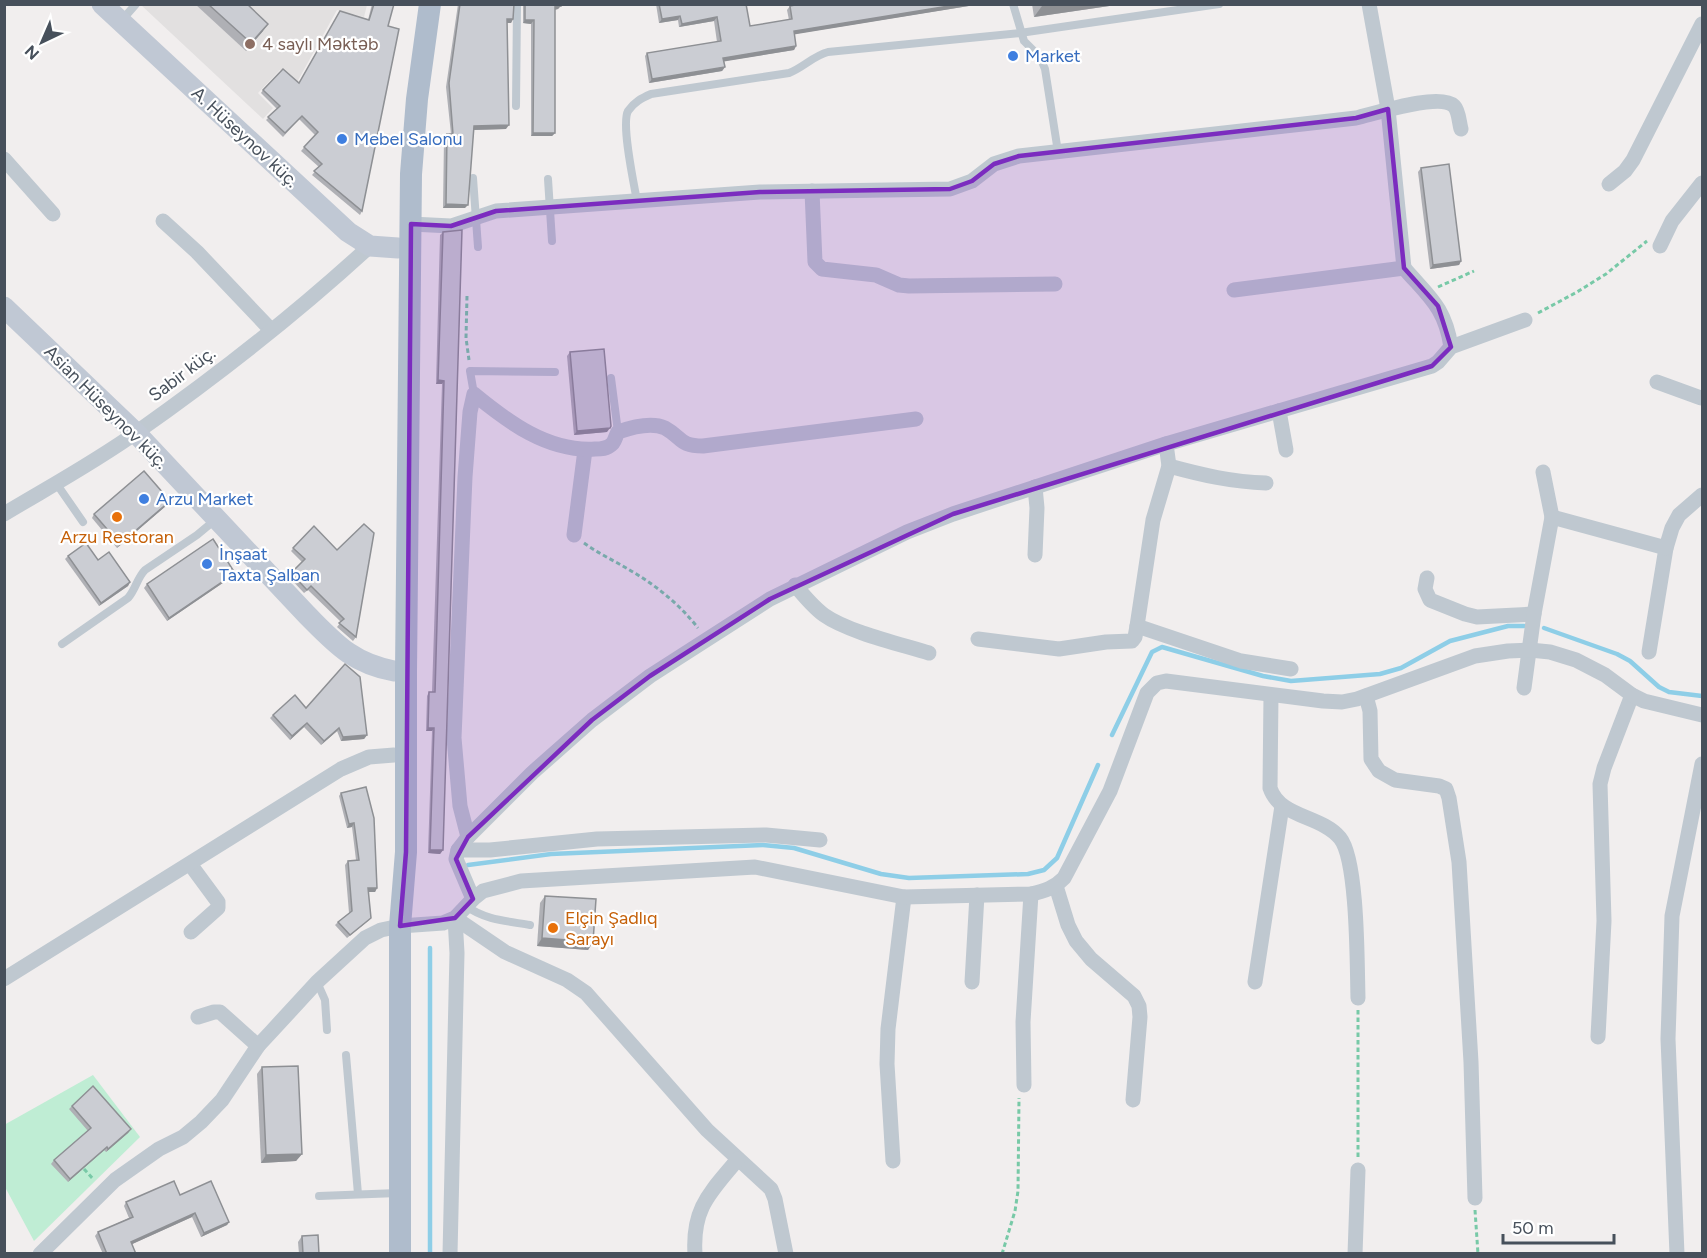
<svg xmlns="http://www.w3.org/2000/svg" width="1707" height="1258" viewBox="0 0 1707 1258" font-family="Figtree,sans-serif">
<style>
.education{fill:#e2e0e0}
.green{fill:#bfedd4}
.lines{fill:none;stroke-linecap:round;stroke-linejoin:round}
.stream{stroke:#8ecee7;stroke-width:4.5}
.path{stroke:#78c9a7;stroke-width:3;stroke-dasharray:4.5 3;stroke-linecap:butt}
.lane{stroke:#bfc8d0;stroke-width:8}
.street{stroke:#bfc8d0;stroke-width:15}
.secondary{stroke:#c0c8d4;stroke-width:21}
.primary{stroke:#afbccc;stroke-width:22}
.wall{fill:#afb0b5}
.shaded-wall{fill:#8e9094}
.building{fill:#cbcdd3;stroke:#8e9094;stroke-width:1.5}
.marked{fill:#7b2cbf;fill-opacity:0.2;stroke:#7b2cbf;stroke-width:4.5;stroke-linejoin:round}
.education-dot{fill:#8d6e63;stroke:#fff;stroke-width:2}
.shop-dot{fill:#3f7fe0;stroke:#fff;stroke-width:2}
.food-dot{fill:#e8710a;stroke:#fff;stroke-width:2}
.labels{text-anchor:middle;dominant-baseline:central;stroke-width:4.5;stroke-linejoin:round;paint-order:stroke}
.education-label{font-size:18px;fill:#785e54;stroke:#fff;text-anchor:start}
.shop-label{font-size:18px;fill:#366cbe;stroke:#fff;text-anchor:start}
.street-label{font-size:18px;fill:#47505b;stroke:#fff}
.food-label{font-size:18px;fill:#c56008;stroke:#fff}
</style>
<rect width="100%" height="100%" fill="#f1eeee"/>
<polygon class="education" points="141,5 367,5 364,17 337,10 296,84 280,70 258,93 273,108 263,119"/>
<polygon class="green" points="93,1075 140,1137 34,1241 5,1187 4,1125"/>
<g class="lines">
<g class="stream">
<polyline points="1544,628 1617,654 1630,661 1659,687 1669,692 1702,696"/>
<polyline points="1112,735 1152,652 1162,647 1263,676 1291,681 1380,674 1401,668 1450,641 1508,626 1524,626"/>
<polyline points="468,865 551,854 763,845 794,848 881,874 909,878 1028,874 1044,870 1057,858 1098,765"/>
<polyline points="430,1254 430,948"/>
</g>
<g class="path">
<polyline points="1438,287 1474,271"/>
<polyline points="467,296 466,338 469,360"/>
<polyline points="1538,313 1577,292 1606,274 1647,241"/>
<path d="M584 543C599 554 617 562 633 572 658 587 680 605 698 628"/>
<polyline points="1358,1157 1358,1010"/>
<polyline points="84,1169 94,1180"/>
<polyline points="1475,1210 1478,1254"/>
<polyline points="1002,1254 1015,1211 1018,1191 1019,1098"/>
</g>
<g class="lane">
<polyline points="1013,4 1024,41 1040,57 1045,69 1058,152"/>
<polyline points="122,20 136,4"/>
<polyline points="516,106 517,4"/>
<polyline points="473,178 478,247"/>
<polyline points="548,179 552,241"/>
<path d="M637 201C634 184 621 124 628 111 634 102 642 98 651 94L789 73C804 67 813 56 828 52L1020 33 1219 4"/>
<polyline points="611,378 618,432"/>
<polyline points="474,394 470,371 555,372"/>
<polyline points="56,483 83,522"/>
<path d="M62 644 128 598C136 589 137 578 145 570L197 535 215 520"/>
<path d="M466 906C485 920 507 921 530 925"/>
<polyline points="317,982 325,1000 327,1030"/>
<polyline points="346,1055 358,1194"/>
<polyline points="319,1196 398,1193"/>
</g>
<g class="street">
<polyline points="4,159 53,214"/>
<polyline points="1609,184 1625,171 1633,160 1702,24"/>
<polyline points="812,191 815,262 822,269 876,275 899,285 909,286 1055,284"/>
<polyline points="163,221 197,252 271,330"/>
<path d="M411 224 451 226 496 211 760 192 950 189 972 181 994 164 1019 156 1356 118C1374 114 1440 92 1454 106 1459 111 1459 122 1461 129"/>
<polyline points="1660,246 1672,221 1702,183"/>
<path d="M1404 268C1429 297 1445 307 1451 347"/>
<polyline points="1234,290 1404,268 1388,109 1369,4"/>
<polyline points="1657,382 1701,398"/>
<polyline points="1279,411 1286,450"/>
<polyline points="1166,444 1169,466 1153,520 1137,626 1241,661 1291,669"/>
<path d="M1169 466C1202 475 1232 482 1266 483"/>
<polyline points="1543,472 1552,517"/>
<path d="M4 514C49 487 95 462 137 432 218 375 297 313 370 246"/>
<polyline points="574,535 585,450"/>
<polyline points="1035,555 1037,508 1035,487"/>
<polyline points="1427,578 1425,589 1430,600 1465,614 1477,617 1534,614"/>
<path d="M795 585C804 596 813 607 824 615 848 632 900 644 929 653"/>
<polyline points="978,639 1059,649 1106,642 1132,641 1135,637 1137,626"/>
<polyline points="1649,652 1666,548"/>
<polyline points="1524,688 1534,614 1552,517 1666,548 1672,528 1679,515 1702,495"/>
<path d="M1271 695 1270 788C1280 818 1321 815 1340 838 1358 860 1357 966 1358 998"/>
<polyline points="1366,696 1370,711 1371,759 1379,771 1395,780 1439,786 1446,789 1449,798 1459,862 1471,1062 1475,1198"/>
<path d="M468 837 460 806 454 738 465 477 470 412 474 394C508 422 548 452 595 449 601 449 607 449 612 444 615 441 616 435 618 432 632 427 652 422 665 428 683 438 679 446 703 446L916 419"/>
<polyline points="458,850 490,850 597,839 766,835 820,840"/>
<polyline points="190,864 218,902 218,908 191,932"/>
<polyline points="1056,886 1068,925 1076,941 1091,959 1134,996 1139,1006 1140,1017 1133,1100"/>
<polyline points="473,899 456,859 458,850 468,837 532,773 592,720 650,676 770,599 907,532 953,514 1166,444 1432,366 1438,362 1451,347 1525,320"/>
<polyline points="455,918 505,952 567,980 586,993 707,1130 771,1189 775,1199 786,1254"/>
<polyline points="4,979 341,769 369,757 394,755"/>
<polyline points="972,982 977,895"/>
<polyline points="1255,982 1282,806"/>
<polyline points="198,1017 214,1012 220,1012 258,1046"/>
<polyline points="1598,1037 1604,921 1600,784 1604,768 1632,695"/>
<polyline points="1024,1085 1023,1022 1031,894"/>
<polyline points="893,1161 887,1064 888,1029 904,897"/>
<path d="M40 1254 115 1180 159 1149 183 1137 201 1122 222 1100 258 1046 271 1032 317 982 365 938 381 930 400 926 443 923 455 918 473 899 483 891 521 881 755 867 904 897 1031 894C1045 891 1054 888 1064 878L1110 791 1147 693 1157 683 1166 681 1323 701 1342 702 1357 699 1475 656 1508 651 1530 650 1550 652 1576 660 1605 675 1632 695 1644 701 1702 715"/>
<polyline points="450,1254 457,953 455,918"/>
<path d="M695 1254C692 1207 711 1192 738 1159"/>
<polyline points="1355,1254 1358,1170"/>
<polyline points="1677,1254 1668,1039 1672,916 1702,764"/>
</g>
<g class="secondary">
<polyline points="102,4 348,232 370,246 398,248"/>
<path d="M4 307 136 433 307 615C336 644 352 663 394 671"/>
</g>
<polyline class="primary" points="400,1254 400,926 406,852 406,672 411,174 417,99 430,4"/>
</g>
<g class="wall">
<polygon points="195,4 247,4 263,31 246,51"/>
<polygon points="372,4 394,4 388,26 362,211 360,215 312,175 319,167 301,151 315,135 299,119 283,137 266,120 277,109 261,93 263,90 299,83 368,20"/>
<polygon points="458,4 514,4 513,19 511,23 507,23 506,129 474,130 465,208 443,208 444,138 447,134 451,134 446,87"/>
<polygon points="523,4 561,4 558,9 555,10 555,133 552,136 531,136 531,24 523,23"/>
<polygon points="656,4 754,4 746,6 750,26 789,20 787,10 790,6 981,4 794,34 796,46 794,50 724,61 725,67 722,71 649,83 645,56 647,53 717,42 714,21 679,27 678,20 659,23"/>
<polygon points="1032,4 1123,4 1034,17"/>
<polygon points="1421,168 1461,261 1459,265 1430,269 1418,172"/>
<polygon points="462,230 443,850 440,854 428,853 432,731 426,731 427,696 429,692 432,692 442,384 436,384 440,235 443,232"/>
<polygon points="570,352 607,432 574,435 567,356"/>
<polygon points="170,501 167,505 117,548 92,518 94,514"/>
<polygon points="314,526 356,637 353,641 337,627 341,622 308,590 304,593 289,577 302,562 291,551"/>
<polygon points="68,556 98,560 130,582 128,586 99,606 65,559"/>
<polygon points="235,573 233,576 167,621 144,588 147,584"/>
<polygon points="306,708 367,735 364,739 341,741 337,731 321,745 304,727 290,740 270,718 273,715"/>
<polygon points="366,787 377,888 375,892 368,892 371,918 368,921 347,938 335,925 338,922 349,913 345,865 348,861 356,860 352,827 347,828 339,796 341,793"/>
<polygon points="545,896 593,942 588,950 537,946 540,903"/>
<polygon points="262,1067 302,1154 296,1161 261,1163 257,1074"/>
<polygon points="72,1106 131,1129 128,1133 106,1152 104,1150 68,1182 51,1164 54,1160 88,1131 69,1109"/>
<polygon points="180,1195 229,1222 227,1225 201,1237 192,1217 132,1244 136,1254 103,1254 95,1236 98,1232 129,1218 124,1206 126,1202"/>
<polygon points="302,1236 319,1254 299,1254 298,1242"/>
</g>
<g class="shaded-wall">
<polygon points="961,4 981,4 791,35 794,31"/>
<polygon points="1050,4 1123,4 1034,17 1042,6"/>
<polygon points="555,6 561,6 558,9 552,10"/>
<polygon points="680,16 678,20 659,23 662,19"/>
<polygon points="717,17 714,21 679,27 682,24"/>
<polygon points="507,19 513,19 511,23 504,23"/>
<polygon points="525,20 534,20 531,24 523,23"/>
<polygon points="268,24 263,31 246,51 251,43"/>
<polygon points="796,46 794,50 721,62 723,58"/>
<polygon points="725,67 722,71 649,83 652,79"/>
<polygon points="509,125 506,129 472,130 474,126"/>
<polygon points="533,133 555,133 552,136 531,136"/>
<polygon points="446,204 468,205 465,208 443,208"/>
<polygon points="1461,261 1459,265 1430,269 1433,265"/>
<polygon points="438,380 444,381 442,384 436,384"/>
<polygon points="610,428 607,432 574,435 577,431"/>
<polygon points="170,501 167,505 117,548 120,544"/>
<polygon points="235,573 233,576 167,621 169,618"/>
<polygon points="130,582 128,586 99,606 101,603"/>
<polygon points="307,723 304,727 290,740 292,736"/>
<polygon points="339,728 337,731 321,745 324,741"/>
<polygon points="428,728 434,728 432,731 426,731"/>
<polygon points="367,735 364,739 341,741 343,737"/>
<polygon points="354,823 352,827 347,828 349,824"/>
<polygon points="430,850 443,850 440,854 428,853"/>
<polygon points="368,888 377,888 375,892 365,892"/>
<polygon points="542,938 593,942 588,950 537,946"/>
<polygon points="131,1129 128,1133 106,1152 108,1149"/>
<polygon points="107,1147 104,1150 68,1182 70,1179"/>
<polygon points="302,1154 296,1161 261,1163 266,1155"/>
<polygon points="195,1213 192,1217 128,1246 131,1242"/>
<polygon points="229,1222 227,1225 201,1237 204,1233"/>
</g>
<g class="building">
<polygon points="208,4 247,4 268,24 251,43"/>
<polygon points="374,4 394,4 388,26 399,29 362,211 314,171 322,164 304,147 318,132 302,116 285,133 268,117 280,106 263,90 283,69 299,83 340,11 369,20"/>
<polygon points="460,4 514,4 513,19 507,19 509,125 474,126 468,205 446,204 447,134 453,134 449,83"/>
<polygon points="525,4 561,4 561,6 555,6 555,133 533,133 534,20 525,20"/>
<polygon points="659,4 746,4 750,26 792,19 790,6 800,4 961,4 794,31 796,46 723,58 725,67 652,79 647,53 721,41 717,17 682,24 680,16 662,19"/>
<polygon points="1449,164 1461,261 1433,265 1421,168"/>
<polygon points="462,230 443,850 430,850 434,728 428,728 429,692 435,692 444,381 438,380 443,232"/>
<polygon points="604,349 611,426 610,428 577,431 570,352"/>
<polygon points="144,471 170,501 120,544 94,514"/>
<polygon points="364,524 374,533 356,637 339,623 344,619 311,586 307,590 291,573 305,559 293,548 314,526 337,550"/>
<polygon points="213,539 235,573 169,618 147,584"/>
<polygon points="86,543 98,560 109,552 130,582 101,603 68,556"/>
<polygon points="345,664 360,677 367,735 343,737 339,728 324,741 307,723 292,736 273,715 295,695 306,708"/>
<polygon points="366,787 374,818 377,888 368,888 371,918 350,935 338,922 352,911 348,861 359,860 354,823 349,824 341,793"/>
<polygon points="545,896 596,899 593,942 542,938"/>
<polygon points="298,1066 302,1154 266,1155 262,1067"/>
<polygon points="93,1086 131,1129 108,1149 107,1147 70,1179 54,1160 91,1128 72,1106"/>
<polygon points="174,1181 180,1195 211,1181 229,1222 204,1233 195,1213 131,1242 136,1254 107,1254 98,1232 133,1217 126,1202"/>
<polygon points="318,1235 319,1254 303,1254 302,1236"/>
</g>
<path class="marked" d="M1388 109 1404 268 1438 306 1451 347 1432 366 953 514 770 599 650 676 592 720 468 837 456 859 473 899 455 918 400 926 406 852 411 224 451 226 496 211 760 192 950 189 972 181 994 164 1019 156 1356 118Z"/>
<circle class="education-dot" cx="250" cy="44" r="6"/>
<g class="shop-dot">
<circle cx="1013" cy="56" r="6"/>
<circle cx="342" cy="139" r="6"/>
<circle cx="144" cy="499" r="6"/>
<circle cx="207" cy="564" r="6"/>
</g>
<g class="food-dot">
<circle cx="117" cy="517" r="6"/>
<circle cx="553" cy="928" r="6"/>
</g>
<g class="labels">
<g class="education-label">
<text x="262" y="44">4 saylı Məktəb</text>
</g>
<g class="shop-label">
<text x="1025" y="56">Market</text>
<text x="354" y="139">Mebel Salonu</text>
<text x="156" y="499">Arzu Market</text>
<text x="219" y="554">İnşaat<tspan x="219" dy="21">Taxta Şalban</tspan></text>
</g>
<g class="street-label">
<text transform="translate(245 137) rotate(43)">A. Hüseynov küç.</text>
<text transform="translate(182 374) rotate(-37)">Sabir küç.</text>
<text transform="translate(106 407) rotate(45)">Asian Hüseynov küç.</text>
</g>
<g class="food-label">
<text x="117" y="537">Arzu Restoran</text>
<text x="565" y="918" text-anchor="start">Elçin Şadlıq<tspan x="565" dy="21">Sarayı</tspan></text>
</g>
</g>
<rect width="1707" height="1258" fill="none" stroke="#47505b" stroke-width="12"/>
<g transform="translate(42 42) rotate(224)" stroke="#ffffff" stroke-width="4.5" paint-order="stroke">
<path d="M0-4.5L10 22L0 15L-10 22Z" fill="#47505b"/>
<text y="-9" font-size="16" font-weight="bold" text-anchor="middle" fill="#47505b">N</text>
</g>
<path d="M1503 1234v9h111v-9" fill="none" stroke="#47505b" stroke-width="3"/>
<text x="1512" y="1234" font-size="18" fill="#47505b" stroke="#ffffff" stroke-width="4.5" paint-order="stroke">50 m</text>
</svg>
